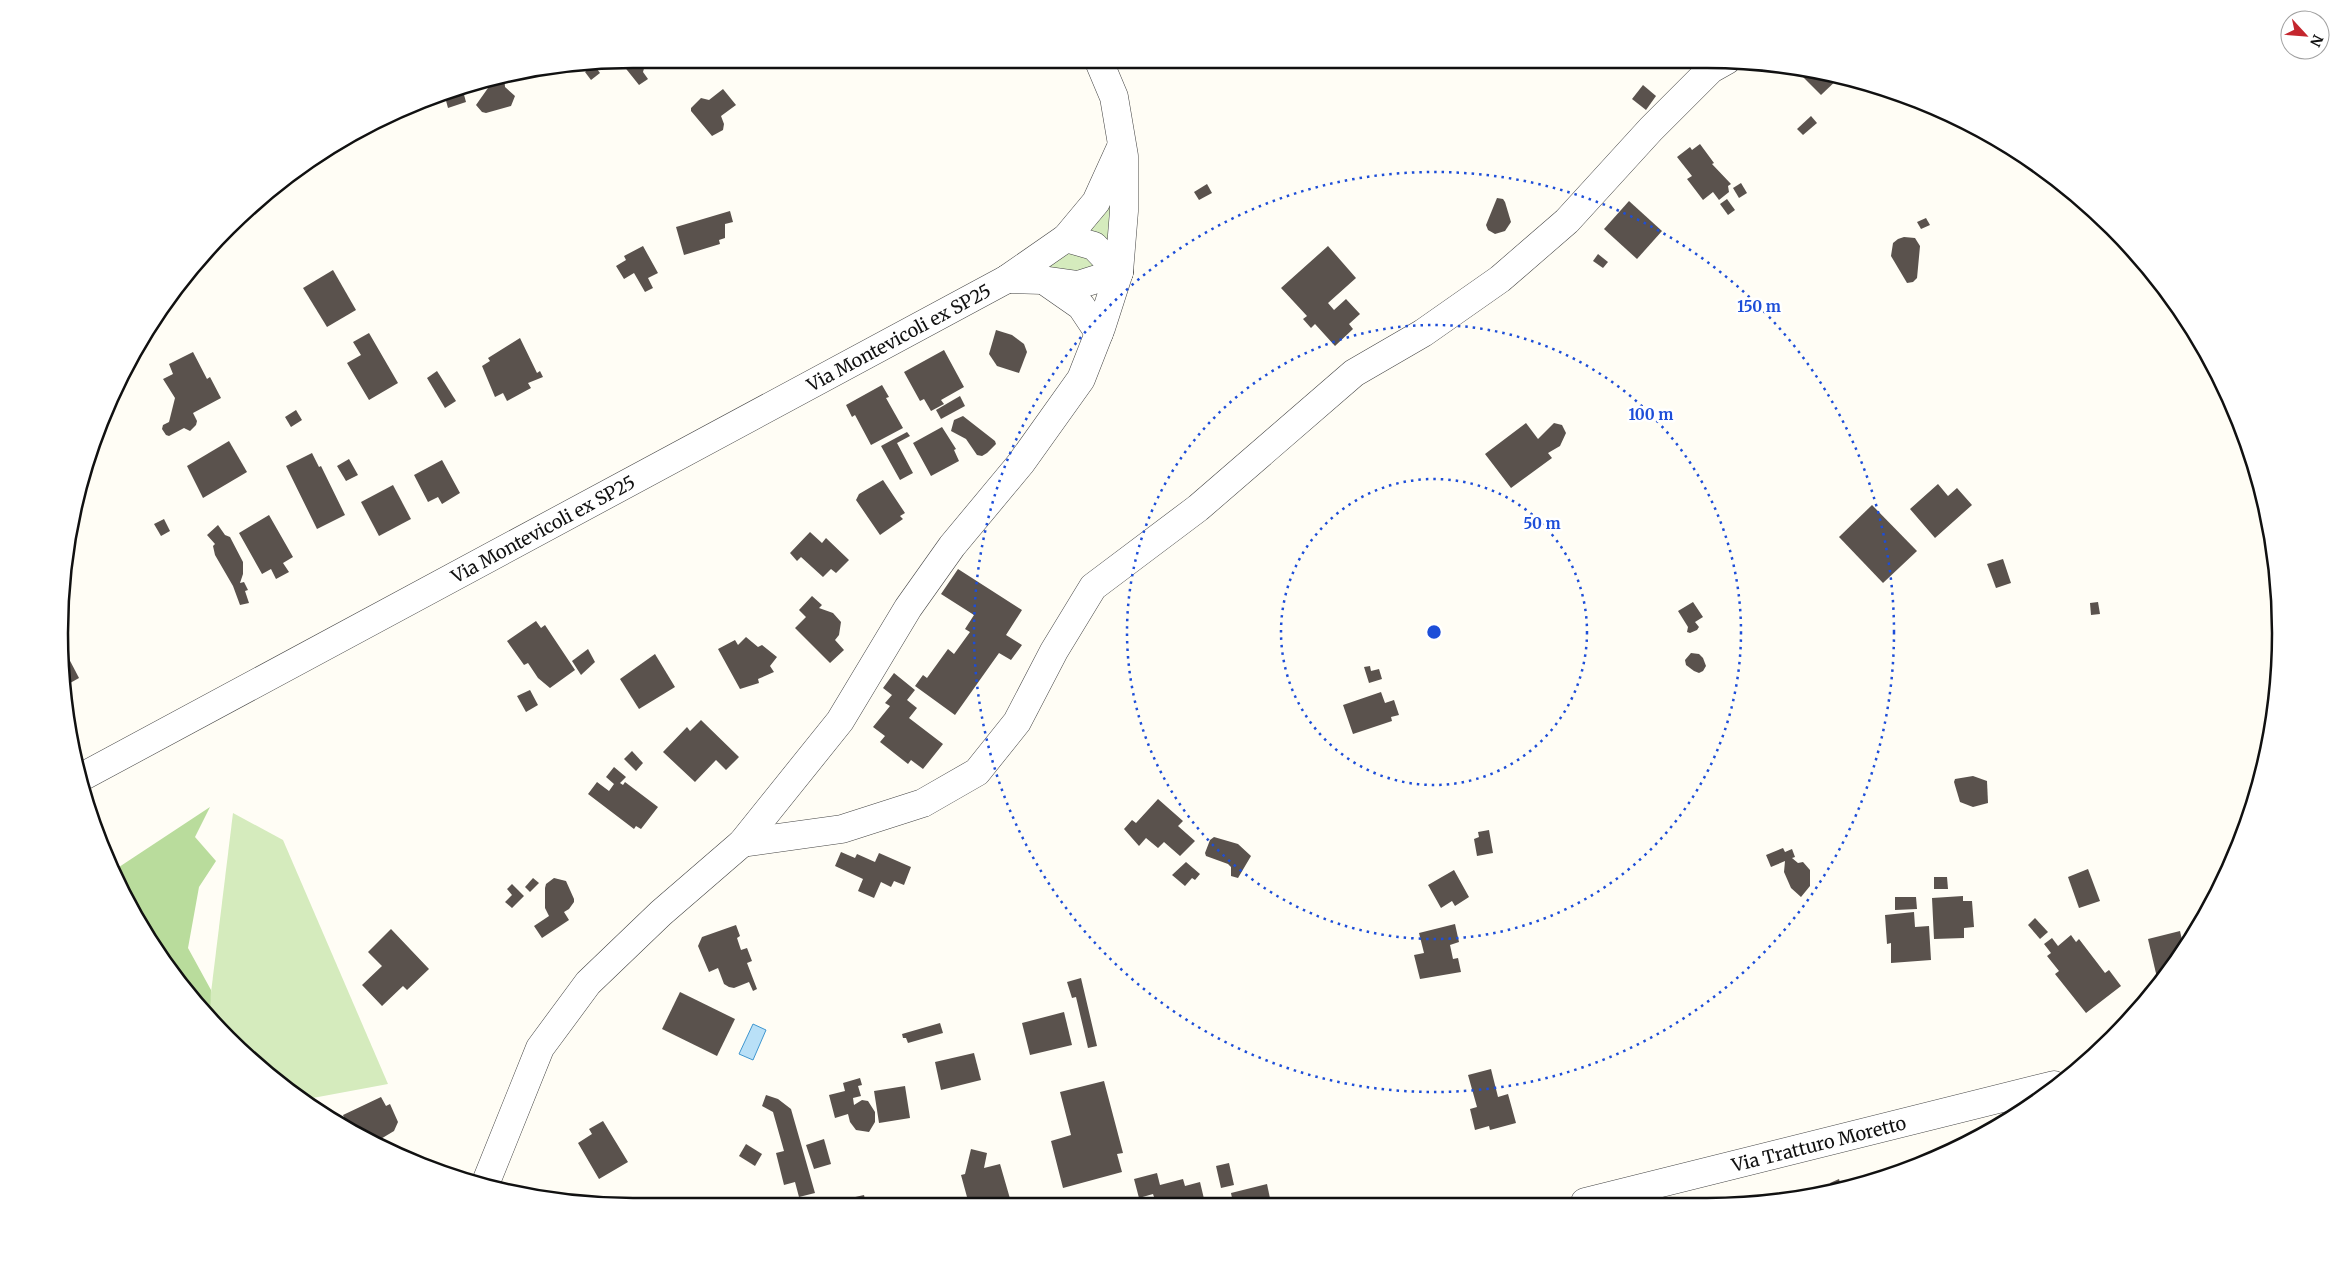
<svg xmlns="http://www.w3.org/2000/svg" width="2340" height="1265" viewBox="0 0 2340 1265" font-family="Merriweather,serif">
<style>
.green{fill:#d5ebbd}
.forest{fill:#b9dc9c}
.water{fill:#b9e0f7;stroke:#3f96cf}
.building{fill:#5a524d}
.lines{fill:none;stroke-linecap:round;stroke-linejoin:round}
.minor-casing{stroke:#444;stroke-width:29}
.minor{stroke:#fff;stroke-width:28}
.ring{fill:none;stroke:#1d4ed8;stroke-width:2.5;stroke-dasharray:2.5 5}
.labels{text-anchor:middle;dominant-baseline:central;stroke-width:5;stroke-linejoin:round;paint-order:stroke}
.street-label{font-size:18px;fill:#111;stroke:#fff}
.rim{fill:none;stroke:#111;stroke-width:2.5}
.centre{fill:#1d4ed8;stroke:#fff;stroke-width:2.5}
.ring-label{font-size:15px;text-anchor:middle;font-weight:bold;fill:#1d4ed8;stroke:#fff;stroke-width:5;stroke-linejoin:round;paint-order:stroke}
</style>
<rect width="100%" height="100%" fill="#fffdf5"/>
<g class="green">
<polygon points="1112,197 1110,242 1082,233"/>
<polygon points="1064,251 1085,252 1097,270 1068,274 1034,268"/>
<polygon points="233,813 283,840 388,1084 302,1100 283,1088 208,1017"/>
</g>
<polygon class="forest" points="210,807 195,837 216,861 199,887 188,948 211,990 210,1019 201,1011 155,951 113,871"/>
<polygon class="water" points="753,1024 766,1030 753,1060 739,1054"/>
<g class="building">
<polygon points="644,59 645,65 643,72 648,79 639,85 619,60"/>
<polygon points="594,65 600,73 591,80 585,72"/>
<polygon points="1798,69 1841,76 1821,95 1796,70"/>
<polygon points="504,74 505,87 515,96 511,106 486,113 482,112 476,105 488,88 483,80"/>
<polygon points="464,85 465,88 445,94 444,91"/>
<polygon points="1643,85 1656,96 1646,110 1632,99"/>
<polygon points="723,89 736,105 721,116 724,124 723,130 712,136 691,111 691,108 701,98 709,100"/>
<polygon points="463,91 466,102 448,108 445,97"/>
<polygon points="1811,116 1817,123 1803,135 1797,129"/>
<polygon points="1700,144 1714,163 1712,164 1731,184 1728,186 1729,192 1719,200 1713,192 1703,200 1687,179 1692,176 1677,157 1690,147 1692,150"/>
<polygon points="1741,183 1747,193 1739,198 1733,188"/>
<polygon points="1207,184 1212,193 1199,200 1194,192"/>
<polygon points="1497,198 1503,199 1505,202 1511,222 1505,231 1495,234 1488,230 1486,225"/>
<polygon points="1727,199 1735,210 1728,215 1720,204"/>
<polygon points="1629,201 1662,231 1637,259 1604,229"/>
<polygon points="730,211 733,222 725,224 725,238 719,240 720,244 684,255 676,227"/>
<polygon points="1926,218 1930,225 1921,229 1917,222"/>
<polygon points="1904,237 1915,238 1920,246 1917,278 1913,282 1907,283 1891,256 1893,243 1898,239"/>
<polygon points="643,246 658,273 648,278 653,288 645,292 634,273 624,279 616,266 626,260 624,256"/>
<polygon points="1328,246 1356,278 1328,303 1334,310 1346,299 1360,314 1349,324 1353,329 1335,346 1315,324 1311,328 1303,319 1307,316 1281,288"/>
<polygon points="1598,254 1608,262 1603,268 1593,261"/>
<polygon points="333,270 356,310 327,327 303,288"/>
<polygon points="996,330 1012,335 1024,344 1027,352 1019,373 997,366 989,354"/>
<polygon points="369,333 398,383 369,400 347,363 361,355 353,342"/>
<polygon points="520,338 537,373 540,371 543,377 528,383 531,388 507,401 503,393 495,397 482,366 490,361 488,358"/>
<polygon points="944,350 964,387 941,400 944,404 931,411 924,399 920,401 904,372"/>
<polygon points="193,352 207,379 210,377 221,398 193,413 197,421 196,425 190,431 184,428 169,436 166,435 162,429 163,425 169,422 175,398 163,379 173,374 169,364"/>
<polygon points="437,371 456,401 445,408 427,378"/>
<polygon points="882,385 889,397 886,398 903,428 871,445 855,415 852,417 846,405"/>
<polygon points="960,396 965,406 941,419 936,410"/>
<polygon points="296,410 302,420 291,427 285,417"/>
<polygon points="963,416 995,441 996,444 987,453 982,456 977,455 966,439 951,431 954,420"/>
<polygon points="1526,423 1538,439 1554,423 1562,425 1566,433 1560,446 1548,453 1552,458 1511,488 1485,454"/>
<polygon points="942,427 956,449 954,450 959,461 931,476 913,443"/>
<polygon points="907,432 910,436 897,443 913,473 900,480 881,446"/>
<polygon points="229,441 247,472 203,498 187,466"/>
<polygon points="312,453 319,467 321,466 345,515 317,529 286,466"/>
<polygon points="349,459 358,475 346,481 337,466"/>
<polygon points="442,460 460,493 442,504 438,497 428,502 414,475"/>
<polygon points="883,480 905,513 900,516 903,519 880,535 856,500 859,494"/>
<polygon points="1938,484 1948,496 1957,488 1972,505 1935,538 1910,509"/>
<polygon points="393,485 411,519 379,536 361,502"/>
<polygon points="1872,505 1917,551 1883,583 1839,537"/>
<polygon points="269,515 293,557 283,563 289,572 276,579 271,569 262,574 239,533"/>
<polygon points="164,519 170,531 161,536 154,524"/>
<polygon points="218,525 225,535 230,537 243,562 243,574 240,583 244,582 248,590 245,591 249,603 240,605 233,586 215,555 213,546 215,544 207,535"/>
<polygon points="810,532 822,543 826,538 849,560 836,573 831,569 823,577 801,557 797,561 790,553"/>
<polygon points="2003,559 2011,583 1996,588 1987,564"/>
<polygon points="958,569 1022,610 1006,635 1022,645 1011,660 999,653 955,715 915,686 923,675 927,678 948,649 954,654 970,632 965,629 974,615 941,594"/>
<polygon points="812,596 822,605 819,608 833,613 841,622 839,635 835,640 844,650 830,663 795,628 806,617 799,610"/>
<polygon points="1693,602 1703,617 1695,622 1699,627 1697,630 1690,633 1687,632 1688,627 1678,611"/>
<polygon points="2098,602 2100,614 2091,615 2090,603"/>
<polygon points="536,621 541,628 545,625 575,670 550,688 538,678 528,663 524,665 507,641"/>
<polygon points="746,637 758,647 762,645 777,657 770,666 774,672 758,679 759,683 740,689 718,649 735,640 738,645"/>
<polygon points="588,649 595,662 581,675 572,661"/>
<polygon points="1691,653 1699,654 1703,658 1706,666 1703,671 1699,673 1694,671 1686,665 1685,660"/>
<polygon points="655,654 675,687 639,709 620,679"/>
<polygon points="67,655 79,678 63,687 60,659"/>
<polygon points="1370,666 1371,671 1379,669 1382,679 1369,683 1364,667"/>
<polygon points="894,673 915,690 907,700 917,708 909,718 943,744 923,769 911,760 908,764 880,742 885,736 873,727 890,706 885,703 892,695 883,688"/>
<polygon points="530,690 538,705 526,712 517,696"/>
<polygon points="1381,692 1385,703 1394,700 1399,715 1391,717 1392,721 1353,734 1343,705"/>
<polygon points="701,720 739,757 726,770 716,760 695,782 663,752 687,727 690,731"/>
<polygon points="632,751 643,763 636,771 624,759"/>
<polygon points="614,767 626,777 620,783 623,785 625,782 658,807 641,829 636,826 634,829 588,794 597,782 609,791 614,784 606,777"/>
<polygon points="1973,776 1987,781 1988,803 1973,807 1960,802 1954,782 1955,779"/>
<polygon points="1158,799 1183,821 1178,826 1195,841 1180,856 1164,842 1158,848 1146,838 1139,846 1124,829 1132,820 1136,823"/>
<polygon points="1489,830 1493,853 1477,856 1474,839 1479,837 1478,832"/>
<polygon points="1214,837 1238,844 1251,856 1238,878 1231,876 1231,867 1228,864 1206,856 1205,853 1210,840"/>
<polygon points="1783,848 1785,852 1792,849 1795,857 1792,858 1798,863 1803,862 1810,870 1810,886 1801,897 1791,888 1784,872 1785,861 1771,867 1766,855"/>
<polygon points="841,852 855,858 857,854 875,862 879,853 911,867 904,885 894,881 891,887 881,882 874,898 858,891 863,879 835,866"/>
<polygon points="1186,862 1200,874 1195,880 1192,878 1185,886 1172,875"/>
<polygon points="2088,869 2100,901 2079,908 2068,877"/>
<polygon points="1454,870 1469,897 1455,906 1452,901 1441,908 1428,885"/>
<polygon points="1934,877 1947,877 1948,889 1934,889"/>
<polygon points="533,878 539,883 530,892 525,887"/>
<polygon points="554,878 566,881 574,899 574,902 569,909 564,912 569,920 542,938 534,926 549,916 545,908 545,888 546,884"/>
<polygon points="512,884 524,896 512,908 505,902 512,895 507,889"/>
<polygon points="1963,896 1963,901 1972,901 1974,927 1964,928 1964,938 1934,939 1932,898"/>
<polygon points="1895,897 1916,897 1917,909 1895,910"/>
<polygon points="1914,912 1915,927 1929,926 1931,960 1891,963 1891,943 1887,944 1885,915"/>
<polygon points="2035,918 2048,932 2040,939 2028,925"/>
<polygon points="1455,924 1459,942 1450,945 1453,959 1458,958 1461,972 1420,979 1414,955 1424,953 1419,933"/>
<polygon points="736,925 740,936 737,938 741,950 747,948 752,961 747,963 757,989 753,991 749,982 734,988 729,987 724,984 718,968 709,972 698,946 702,937"/>
<polygon points="391,929 429,969 407,990 403,986 382,1006 362,985 382,966 368,952"/>
<polygon points="2180,931 2183,944 2158,982 2148,939"/>
<polygon points="2071,935 2076,942 2079,939 2105,973 2109,970 2121,986 2086,1013 2055,974 2059,971 2047,956 2051,953 2044,944 2052,938 2058,946"/>
<polygon points="1081,978 1097,1046 1088,1048 1076,997 1072,998 1067,982"/>
<polygon points="680,992 735,1019 717,1056 662,1029"/>
<polygon points="1064,1012 1072,1045 1030,1055 1022,1023"/>
<polygon points="940,1023 943,1033 908,1043 906,1038 903,1038 902,1034"/>
<polygon points="974,1053 981,1080 941,1090 935,1062"/>
<polygon points="1491,1069 1498,1097 1508,1094 1516,1123 1490,1130 1489,1126 1475,1130 1470,1109 1477,1107 1468,1075"/>
<polygon points="860,1078 862,1085 858,1086 861,1096 853,1098 854,1105 862,1100 868,1101 875,1112 875,1122 869,1132 856,1130 850,1122 848,1114 835,1118 829,1095 845,1091 843,1083"/>
<polygon points="1104,1081 1123,1153 1117,1154 1122,1172 1063,1188 1051,1141 1071,1135 1060,1092"/>
<polygon points="905,1086 910,1118 879,1123 874,1091"/>
<polygon points="766,1095 778,1099 791,1109 815,1193 799,1197 795,1182 784,1185 776,1153 784,1151 773,1112 762,1106"/>
<polygon points="381,1097 386,1106 390,1104 398,1122 394,1131 374,1143 375,1145 349,1129 343,1115"/>
<polygon points="603,1121 628,1162 599,1179 578,1143 592,1134 589,1129"/>
<polygon points="824,1139 831,1164 814,1169 806,1145"/>
<polygon points="746,1144 762,1154 755,1166 739,1156"/>
<polygon points="971,1149 987,1153 984,1168 1000,1164 1011,1202 965,1204 963,1198 967,1197 961,1175 965,1174"/>
<polygon points="1229,1163 1234,1185 1221,1188 1216,1166"/>
<polygon points="1157,1173 1160,1185 1183,1179 1185,1186 1200,1182 1205,1203 1156,1203 1153,1194 1139,1198 1134,1179"/>
<polygon points="1839,1179 1841,1186 1832,1188 1830,1183"/>
<polygon points="1267,1184 1271,1203 1233,1203 1231,1193"/>
<polygon points="864,1195 866,1204 839,1204 838,1201"/>
<polygon points="624,1198 625,1205 590,1204"/>
</g>
<g class="lines">
<defs>
<g id="minor">
<polyline points="1066,238 1094,246 1119,272"/>
<polyline points="1007,279 1042,280 1078,285 1119,272"/>
<polyline points="1048,283 1081,306 1099,333"/>
<path id="s1" d="M78 779 1007 279 1066 238 1096 202 1121 147"/>
<polyline points="742,843 842,829 923,803 977,772 1017,722 1054,651 1093,587 1198,508 1354,373 1423,333 1500,279 1567,221 1651,129 1711,69 1727,60"/>
<polyline points="484,1187 540,1048 588,983 661,913 742,843 840,721 908,608 952,546 1021,463 1081,379 1101,328 1119,272 1124,211 1124,156 1114,97 1098,59"/>
<path id="s2" d="M1585 1202 2054 1085"/>
</g>
</defs>
<use href="#minor" class="minor-casing"/>
<use href="#minor" class="minor"/>
</g>
<g class="ring">
<circle cx="1434" cy="632" r="153"/>
<circle cx="1434" cy="632" r="307"/>
<circle cx="1434" cy="632" r="460"/>
</g>
<g class="labels">
<g class="street-label">
<text stroke="none"><textPath href="#s1" startOffset="932">Via Montevicoli ex SP25</textPath></text>
<text stroke="none"><textPath href="#s1" startOffset="528">Via Montevicoli ex SP25</textPath></text>
<text stroke="none"><textPath href="#s2" startOffset="241">Via Tratturo Moretto</textPath></text>
</g>
</g>
<path d="M0 0H2340V1265H0ZM633 68H1707A565 565 0 0 1 2272 633V633A565 565 0 0 1 1707 1198H633A565 565 0 0 1 68 633V633A565 565 0 0 1 633 68Z" fill="#fff" fill-rule="evenodd"/>
<path class="rim" d="M633 68H1707A565 565 0 0 1 2272 633V633A565 565 0 0 1 1707 1198H633A565 565 0 0 1 68 633V633A565 565 0 0 1 633 68Z"/>
<circle cx="1434" cy="632" r="8" class="centre"/>
<g class="ring-label">
<text x="1759" y="312">150 m</text>
<text x="1651" y="420">100 m</text>
<text x="1542" y="529">50 m</text>
</g>
<g transform="translate(2305 35) rotate(116)"><circle r="24" fill="#ffffff" stroke="#a0a0a0"/>
<path d="M0-4L9 19L0 12L-9 19Z" fill="#c4262e"/>
<text y="-8" font-size="14" font-weight="bold" text-anchor="middle" fill="#111111">N</text>
</g>
</svg>
